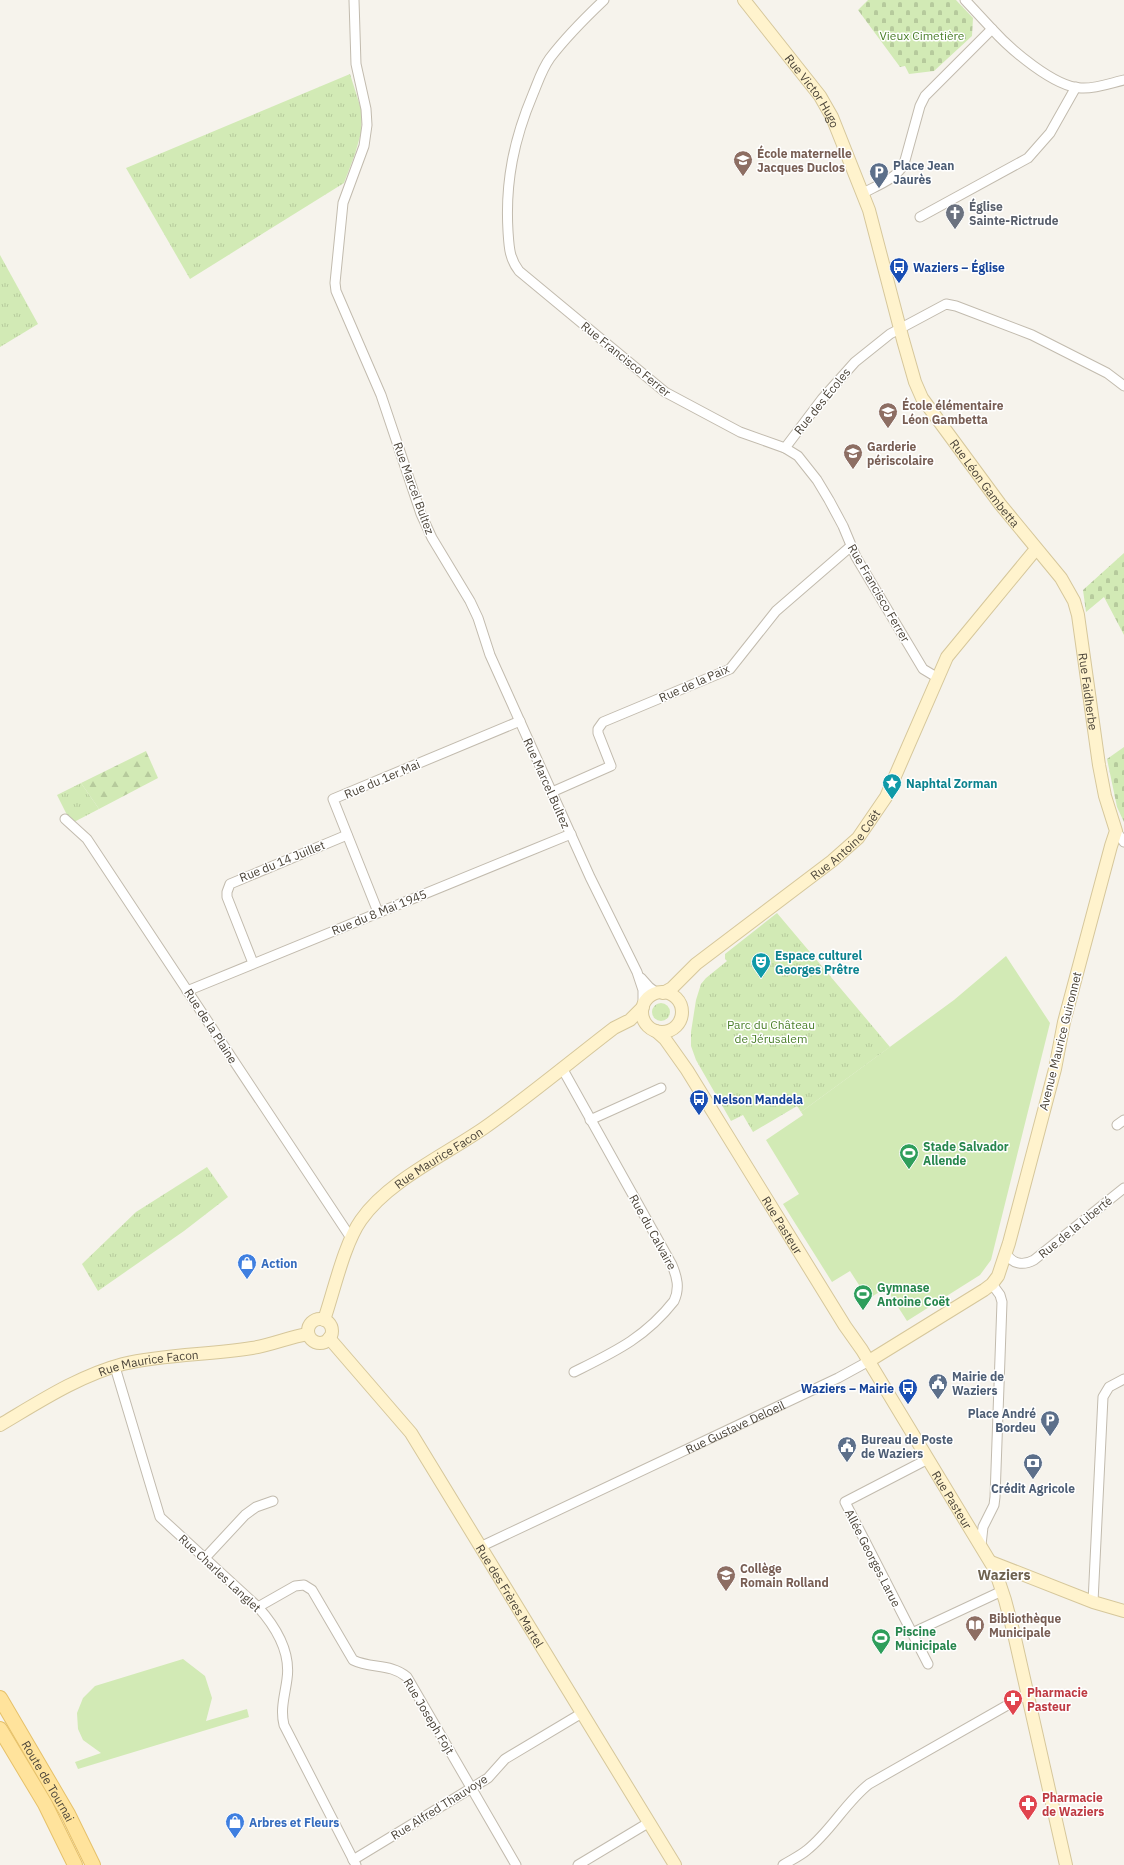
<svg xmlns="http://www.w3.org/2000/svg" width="1124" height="1865" viewBox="0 0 1124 1865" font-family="'IBM Plex Sans',sans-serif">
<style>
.grass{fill:url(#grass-tufts)}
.forest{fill:url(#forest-firs)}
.cemetery{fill:url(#cemetery-stones)}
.garden{fill:#d2eab5}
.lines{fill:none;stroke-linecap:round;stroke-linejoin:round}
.street-casing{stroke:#c2bbae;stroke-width:11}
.secondary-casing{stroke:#d6c79b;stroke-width:14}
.primary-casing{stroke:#e6c16a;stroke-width:16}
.street{stroke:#fff;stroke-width:9}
.secondary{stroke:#fff3cd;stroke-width:12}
.primary{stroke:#ffe39c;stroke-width:14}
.labels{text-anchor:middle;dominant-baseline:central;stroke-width:3;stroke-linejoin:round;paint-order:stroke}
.park-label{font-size:12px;fill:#4a7f2a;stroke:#fff}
.street-label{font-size:12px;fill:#4b4439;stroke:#fff}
.education-label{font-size:12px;font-weight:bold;fill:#785e54;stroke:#fff;text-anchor:start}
.service-label{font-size:12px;font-weight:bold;fill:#4e5e75;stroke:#fff;text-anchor:start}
.worship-label{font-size:12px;font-weight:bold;fill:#5b616d;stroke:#fff;text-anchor:start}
.transit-label{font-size:12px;font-weight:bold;fill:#164399;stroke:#fff;text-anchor:start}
.culture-label{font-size:12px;font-weight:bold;fill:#0d838f;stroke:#fff;text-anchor:start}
.leisure-label{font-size:12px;font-weight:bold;fill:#27864d;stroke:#fff;text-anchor:start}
.shop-label{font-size:12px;font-weight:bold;fill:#366cbe;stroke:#fff;text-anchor:start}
.health-label{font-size:12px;font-weight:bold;fill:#be3a42;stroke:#fff;text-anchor:start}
.quarter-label{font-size:14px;font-weight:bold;fill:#6e6250;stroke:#fff}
</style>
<defs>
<pattern id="grass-tufts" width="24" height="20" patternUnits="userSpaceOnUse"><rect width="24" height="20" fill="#d2eab5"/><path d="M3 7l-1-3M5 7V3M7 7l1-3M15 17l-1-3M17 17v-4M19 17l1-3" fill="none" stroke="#b6ca9c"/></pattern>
<pattern id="forest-firs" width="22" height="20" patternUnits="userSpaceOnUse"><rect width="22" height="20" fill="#d2eab5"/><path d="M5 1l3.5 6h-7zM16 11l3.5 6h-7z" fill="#b6ca9c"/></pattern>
<pattern id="cemetery-stones" width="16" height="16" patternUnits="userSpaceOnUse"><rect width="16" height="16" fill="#d2eab5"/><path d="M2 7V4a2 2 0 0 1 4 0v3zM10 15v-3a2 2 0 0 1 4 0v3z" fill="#b6ca9c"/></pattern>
</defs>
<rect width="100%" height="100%" fill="#f6f3ec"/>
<g class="grass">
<polygon points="350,74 362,112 361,133 355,154 344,183 190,279 126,168"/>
<polygon points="0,255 38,324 0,347"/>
<polygon points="81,783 99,809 74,822 68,817 57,795"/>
<polygon points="777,913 890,1047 801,1112 797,1106 753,1132 743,1115 731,1121 696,1060 691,1046 691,1032 696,1000 701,984 706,978 727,961 725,959 725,954"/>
<circle cx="661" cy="1012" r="9"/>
<polygon points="207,1167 228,1197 184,1231 98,1291 82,1264 136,1212"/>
</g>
<polygon class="forest" points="146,751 158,778 99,809 81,783"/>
<g class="cemetery">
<polygon points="868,0 956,0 973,18 972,36 934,71 909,74 905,66 900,67 858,10"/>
<polygon points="1124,553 1124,635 1104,597 1086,612 1083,590"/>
<polygon points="1124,747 1124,822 1117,807 1107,759"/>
</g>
<g class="garden">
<polygon points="1006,956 1050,1023 991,1260 980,1275 907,1321 886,1288 868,1299 850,1271 832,1282 783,1204 799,1194 766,1140 803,1115 801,1112 954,1000"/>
<polygon points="183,1659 205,1676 212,1698 206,1721 247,1709 249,1717 78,1769 75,1762 101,1753 83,1740 78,1729 77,1713 83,1698 95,1686"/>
</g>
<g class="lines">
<defs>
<g id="street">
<polyline points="354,0 356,64 366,109 367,125 364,146 343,203 335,283 336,291 381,395 421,514 432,538 470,601 478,618 490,655 590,877 637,972 643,990 643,1005"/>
<path d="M604 0C585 18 566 37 550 58 542 69 538 82 533 94 514 139 505 182 508 231 509 246 509 258 519 271L665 392 740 432 785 448 798 456 817 480 829 500 843 526 856 557 923 669 938 678"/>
<polyline points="965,0 992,29"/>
<path d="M863 193C878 185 896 179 904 164L920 106 925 96 992 29C1010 49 1054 87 1081 88 1095 89 1111 83 1124 80"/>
<polyline points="920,217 1028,158 1050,133 1076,87"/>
<polyline points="785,448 822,399 855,362 890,334 946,304 956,306 1032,335 1107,373 1124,386"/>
<polyline points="552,792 611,766 598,733 598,729 603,722 730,669 776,611 850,547"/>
<polyline points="65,819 87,839 351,1238"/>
<polyline points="1116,831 1124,842"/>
<polyline points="378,912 333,799 520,721"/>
<polyline points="253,963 227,897 227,892 230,884 347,835"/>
<polyline points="641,978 649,987 657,993"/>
<polyline points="187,991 571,834"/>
<path d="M562 1068 672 1265C677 1277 680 1288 674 1301 645 1338 614 1352 574 1372"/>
<polyline points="590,1120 661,1088"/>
<polyline points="1117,1125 1124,1120"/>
<path d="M1006 1253C1012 1264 1023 1266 1034 1260L1124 1188"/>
<path d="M115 1367 160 1517 258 1607C275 1626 291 1652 287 1679 285 1695 280 1709 284 1725L356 1865"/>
<polyline points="981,1545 983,1527 994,1505 995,1497 1002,1302 1000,1295 992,1284"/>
<path id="s1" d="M480 1547 838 1378 869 1361"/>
<polyline points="205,1558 245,1515 256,1507 273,1501"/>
<polyline points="1093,1602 1103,1397 1109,1387 1124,1379"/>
<path d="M258 1607 295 1586 304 1585 312 1590 353 1660C371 1669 390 1663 407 1677L516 1865"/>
<polyline points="912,1633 1002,1591"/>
<polyline points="928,1664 845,1502 928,1459"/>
<polyline points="353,1860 488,1778 505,1759 582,1713"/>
<polyline points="578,1865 648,1823"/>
<path d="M783 1865C791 1860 800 1856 807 1850 831 1831 845 1803 869 1784L1027 1694"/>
</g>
<g id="secondary">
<path id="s2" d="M744 0 820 96 832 117 869 210 903 340 915 382 922 398 1000 504 1061 578 1074 601 1078 615 1099 765 1105 796 1116 831 1111 846 1064 1022 1055 1069 1009 1243 998 1276 992 1284 984 1290 869 1361"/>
<circle cx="662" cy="1012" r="20"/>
<path id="s3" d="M663 993 672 988 696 964 832 861 858 838 886 797 947 657 1036 549"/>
<path id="s4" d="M656 1031 665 1039 687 1070 845 1326 862 1350 995 1570 1005 1600 1014 1634 1066 1865"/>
<circle cx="320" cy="1331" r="12"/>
<path id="s5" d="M324 1320C334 1291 344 1244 361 1220 388 1181 445 1155 484 1128 528 1097 571 1061 614 1028L630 1020 643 1007"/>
<path id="s6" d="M329 1338 411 1433 675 1865"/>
<path id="s7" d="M0 1425C39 1402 78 1376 123 1364 165 1354 209 1355 252 1348 272 1345 289 1337 308 1334"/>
<polyline points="991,1562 1093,1602 1124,1611"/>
</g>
<g id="primary">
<path id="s8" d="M0 1698 68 1814 93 1865"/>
<polyline points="0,1729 45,1804 75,1865"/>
</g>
</defs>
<use href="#street" class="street-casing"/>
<use href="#secondary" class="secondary-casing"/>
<use href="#primary" class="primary-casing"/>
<use href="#street" class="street"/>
<use href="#secondary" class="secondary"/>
<use href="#primary" class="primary"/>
</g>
<defs>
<symbol id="school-pin" viewBox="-11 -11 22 30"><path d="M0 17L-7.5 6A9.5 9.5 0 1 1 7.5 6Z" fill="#8d6e63" stroke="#fff"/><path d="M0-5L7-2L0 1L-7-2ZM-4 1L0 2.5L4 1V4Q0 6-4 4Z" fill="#fff"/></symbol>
<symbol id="parking-pin" viewBox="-11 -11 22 30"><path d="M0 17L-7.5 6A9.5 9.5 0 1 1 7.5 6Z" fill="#5c6f8a" stroke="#fff"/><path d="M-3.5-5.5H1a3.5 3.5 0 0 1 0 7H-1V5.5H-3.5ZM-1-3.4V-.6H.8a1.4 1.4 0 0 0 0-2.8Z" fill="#fff"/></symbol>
<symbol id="church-pin" viewBox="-11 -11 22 30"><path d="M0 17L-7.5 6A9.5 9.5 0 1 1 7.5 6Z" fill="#6b7280" stroke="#fff"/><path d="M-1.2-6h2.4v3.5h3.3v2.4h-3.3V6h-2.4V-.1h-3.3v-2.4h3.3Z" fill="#fff"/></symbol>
<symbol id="bus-pin" viewBox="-11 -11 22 30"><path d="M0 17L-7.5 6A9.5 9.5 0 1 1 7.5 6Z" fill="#1a4fb4" stroke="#fff"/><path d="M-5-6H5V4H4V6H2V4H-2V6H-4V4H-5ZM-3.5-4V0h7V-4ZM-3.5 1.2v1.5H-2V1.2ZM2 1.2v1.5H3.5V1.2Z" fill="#fff"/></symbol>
<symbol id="sight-pin" viewBox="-11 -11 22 30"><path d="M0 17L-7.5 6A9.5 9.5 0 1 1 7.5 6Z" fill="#0f9aa8" stroke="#fff"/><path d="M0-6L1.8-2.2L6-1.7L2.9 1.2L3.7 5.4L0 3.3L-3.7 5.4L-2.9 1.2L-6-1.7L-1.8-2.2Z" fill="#fff"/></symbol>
<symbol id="theatre-pin" viewBox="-11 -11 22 30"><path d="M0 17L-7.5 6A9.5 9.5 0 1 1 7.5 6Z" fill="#0f9aa8" stroke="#fff"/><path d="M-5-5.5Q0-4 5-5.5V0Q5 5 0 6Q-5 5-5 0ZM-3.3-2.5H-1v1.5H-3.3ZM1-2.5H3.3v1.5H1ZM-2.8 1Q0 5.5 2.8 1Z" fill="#fff"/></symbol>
<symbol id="stadium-pin" viewBox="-11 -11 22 30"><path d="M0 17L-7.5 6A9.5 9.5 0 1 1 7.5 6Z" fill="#2e9e5b" stroke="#fff"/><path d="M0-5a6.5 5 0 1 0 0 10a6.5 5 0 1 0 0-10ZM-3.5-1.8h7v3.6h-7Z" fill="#fff"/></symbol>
<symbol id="shop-pin" viewBox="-11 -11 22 30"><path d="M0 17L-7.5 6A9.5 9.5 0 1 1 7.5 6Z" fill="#3f7fe0" stroke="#fff"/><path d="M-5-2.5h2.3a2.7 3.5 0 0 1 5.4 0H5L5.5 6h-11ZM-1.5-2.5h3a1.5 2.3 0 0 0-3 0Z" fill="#fff"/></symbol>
<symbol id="civic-pin" viewBox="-11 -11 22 30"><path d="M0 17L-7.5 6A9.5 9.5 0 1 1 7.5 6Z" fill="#5c6f8a" stroke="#fff"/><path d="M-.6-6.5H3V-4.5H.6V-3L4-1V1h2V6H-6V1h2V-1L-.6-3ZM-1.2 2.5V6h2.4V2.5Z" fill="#fff"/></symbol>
<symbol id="bank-pin" viewBox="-11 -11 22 30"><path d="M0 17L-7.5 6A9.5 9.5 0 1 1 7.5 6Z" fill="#5c6f8a" stroke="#fff"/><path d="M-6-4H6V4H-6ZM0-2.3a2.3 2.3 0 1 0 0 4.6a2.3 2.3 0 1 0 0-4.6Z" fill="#fff"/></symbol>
<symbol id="library-pin" viewBox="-11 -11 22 30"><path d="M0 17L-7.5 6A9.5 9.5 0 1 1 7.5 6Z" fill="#8d6e63" stroke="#fff"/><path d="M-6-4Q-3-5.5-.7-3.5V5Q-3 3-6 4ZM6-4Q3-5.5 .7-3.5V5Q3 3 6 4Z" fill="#fff"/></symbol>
<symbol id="pharmacy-pin" viewBox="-11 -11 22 30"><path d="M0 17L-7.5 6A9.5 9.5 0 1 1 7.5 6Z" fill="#e0444e" stroke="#fff"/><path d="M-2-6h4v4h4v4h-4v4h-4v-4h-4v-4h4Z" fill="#fff"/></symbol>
</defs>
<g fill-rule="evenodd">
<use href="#school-pin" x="732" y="149" width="22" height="30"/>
<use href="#parking-pin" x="868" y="161" width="22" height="30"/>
<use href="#church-pin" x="944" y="202" width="22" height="30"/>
<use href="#bus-pin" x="888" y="256" width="22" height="30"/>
<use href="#school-pin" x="877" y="401" width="22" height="30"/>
<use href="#school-pin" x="842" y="442" width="22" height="30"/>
<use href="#sight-pin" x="881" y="772" width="22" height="30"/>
<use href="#theatre-pin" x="750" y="951" width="22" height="30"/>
<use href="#bus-pin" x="688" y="1088" width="22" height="30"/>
<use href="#stadium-pin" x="898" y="1142" width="22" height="30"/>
<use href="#shop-pin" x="236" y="1252" width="22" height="30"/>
<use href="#stadium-pin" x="852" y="1283" width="22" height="30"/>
<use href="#civic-pin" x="927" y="1372" width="22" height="30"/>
<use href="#bus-pin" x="897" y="1377" width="22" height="30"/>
<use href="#parking-pin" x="1039" y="1409" width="22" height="30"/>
<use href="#civic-pin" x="836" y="1435" width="22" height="30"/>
<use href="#bank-pin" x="1022" y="1452" width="22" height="30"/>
<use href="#school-pin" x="715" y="1564" width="22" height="30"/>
<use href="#library-pin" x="964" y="1614" width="22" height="30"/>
<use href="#stadium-pin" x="870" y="1627" width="22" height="30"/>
<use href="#pharmacy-pin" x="1002" y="1688" width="22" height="30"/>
<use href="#pharmacy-pin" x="1017" y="1793" width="22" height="30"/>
<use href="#shop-pin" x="224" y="1811" width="22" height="30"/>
</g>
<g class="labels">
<g class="park-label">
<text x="922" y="35">Vieux Cimetière</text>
<text x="771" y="1024">Parc du Château<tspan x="771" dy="14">de Jérusalem</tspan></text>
</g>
<g class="street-label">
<text stroke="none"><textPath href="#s2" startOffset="114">Rue Victor Hugo</textPath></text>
<text transform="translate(626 359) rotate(39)">Rue Francisco Ferrer</text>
<text transform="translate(822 401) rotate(-51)">Rue des Écoles</text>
<text stroke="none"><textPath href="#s2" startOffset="548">Rue Léon Gambetta</textPath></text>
<text transform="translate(414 488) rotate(70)">Rue Marcel Bultez</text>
<text transform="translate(879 593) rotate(60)">Rue Francisco Ferrer</text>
<text transform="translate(694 683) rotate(-24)">Rue de la Paix</text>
<text stroke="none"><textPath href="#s2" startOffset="788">Rue Faidherbe</textPath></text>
<text transform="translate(382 779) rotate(-23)">Rue du 1er Mai</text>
<text transform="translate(547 783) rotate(66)">Rue Marcel Bultez</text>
<text stroke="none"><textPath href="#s3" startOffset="236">Rue Antoine Coët</textPath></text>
<text transform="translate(282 861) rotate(-22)">Rue du 14 Juillet</text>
<text transform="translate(379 912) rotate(-22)">Rue du 8 Mai 1945</text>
<text transform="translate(211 1026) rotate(57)">Rue de la Plaine</text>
<text transform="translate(1060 1041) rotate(-76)">Avenue Maurice Guironnet</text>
<text stroke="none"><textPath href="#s5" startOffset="207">Rue Maurice Facon</textPath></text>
<text stroke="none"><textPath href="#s4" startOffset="232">Rue Pasteur</textPath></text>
<text transform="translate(1075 1227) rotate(-39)">Rue de la Liberté</text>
<text transform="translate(653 1232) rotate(61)">Rue du Calvaire</text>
<text stroke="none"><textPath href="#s7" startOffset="163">Rue Maurice Facon</textPath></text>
<text stroke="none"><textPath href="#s1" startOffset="282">Rue Gustave Deloeil</textPath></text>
<text stroke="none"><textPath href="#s4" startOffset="555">Rue Pasteur</textPath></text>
<text transform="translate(873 1558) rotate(63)">Allée Georges Larue</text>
<text transform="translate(220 1573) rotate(43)">Rue Charles Langlet</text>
<text stroke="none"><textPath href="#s6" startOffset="316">Rue des Frères Martel</textPath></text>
<text transform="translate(429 1716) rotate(59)">Rue Joseph Fojt</text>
<text stroke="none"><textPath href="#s8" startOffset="96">Route de Tournai</textPath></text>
<text transform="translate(439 1807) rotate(-32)">Rue Alfred Thauvoye</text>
</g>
<g class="education-label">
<text x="757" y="153">École maternelle<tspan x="757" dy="14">Jacques Duclos</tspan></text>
<text x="902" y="405">École élémentaire<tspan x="902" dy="14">Léon Gambetta</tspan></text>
<text x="867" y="446">Garderie<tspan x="867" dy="14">périscolaire</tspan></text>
<text x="740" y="1568">Collège<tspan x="740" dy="14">Romain Rolland</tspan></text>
<text x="989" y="1618">Bibliothèque<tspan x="989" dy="14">Municipale</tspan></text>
</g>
<g class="service-label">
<text x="893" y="165">Place Jean<tspan x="893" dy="14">Jaurès</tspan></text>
<text x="952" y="1376">Mairie de<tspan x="952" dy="14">Waziers</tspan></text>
<text x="1036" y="1413" text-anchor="end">Place André<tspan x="1036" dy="14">Bordeu</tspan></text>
<text x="861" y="1439">Bureau de Poste<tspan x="861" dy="14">de Waziers</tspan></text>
<text x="1033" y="1488" text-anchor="middle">Crédit Agricole</text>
</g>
<g class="worship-label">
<text x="969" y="206">Église<tspan x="969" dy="14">Sainte-Rictrude</tspan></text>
</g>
<g class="transit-label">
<text x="913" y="267">Waziers – Église</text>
<text x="713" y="1099">Nelson Mandela</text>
<text x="894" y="1388" text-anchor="end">Waziers – Mairie</text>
</g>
<g class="culture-label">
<text x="906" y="783">Naphtal Zorman</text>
<text x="775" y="955">Espace culturel<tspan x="775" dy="14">Georges Prêtre</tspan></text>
</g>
<g class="leisure-label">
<text x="923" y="1146">Stade Salvador<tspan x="923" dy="14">Allende</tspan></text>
<text x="877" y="1287">Gymnase<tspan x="877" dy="14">Antoine Coët</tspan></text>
<text x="895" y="1631">Piscine<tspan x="895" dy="14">Municipale</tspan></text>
</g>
<g class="shop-label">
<text x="261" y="1263">Action</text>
<text x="249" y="1822">Arbres et Fleurs</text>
</g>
<g class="health-label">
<text x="1027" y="1692">Pharmacie<tspan x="1027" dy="14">Pasteur</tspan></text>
<text x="1042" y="1797">Pharmacie<tspan x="1042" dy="14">de Waziers</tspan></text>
</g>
<g class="quarter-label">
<text x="1004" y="1575">Waziers</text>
</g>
</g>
</svg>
